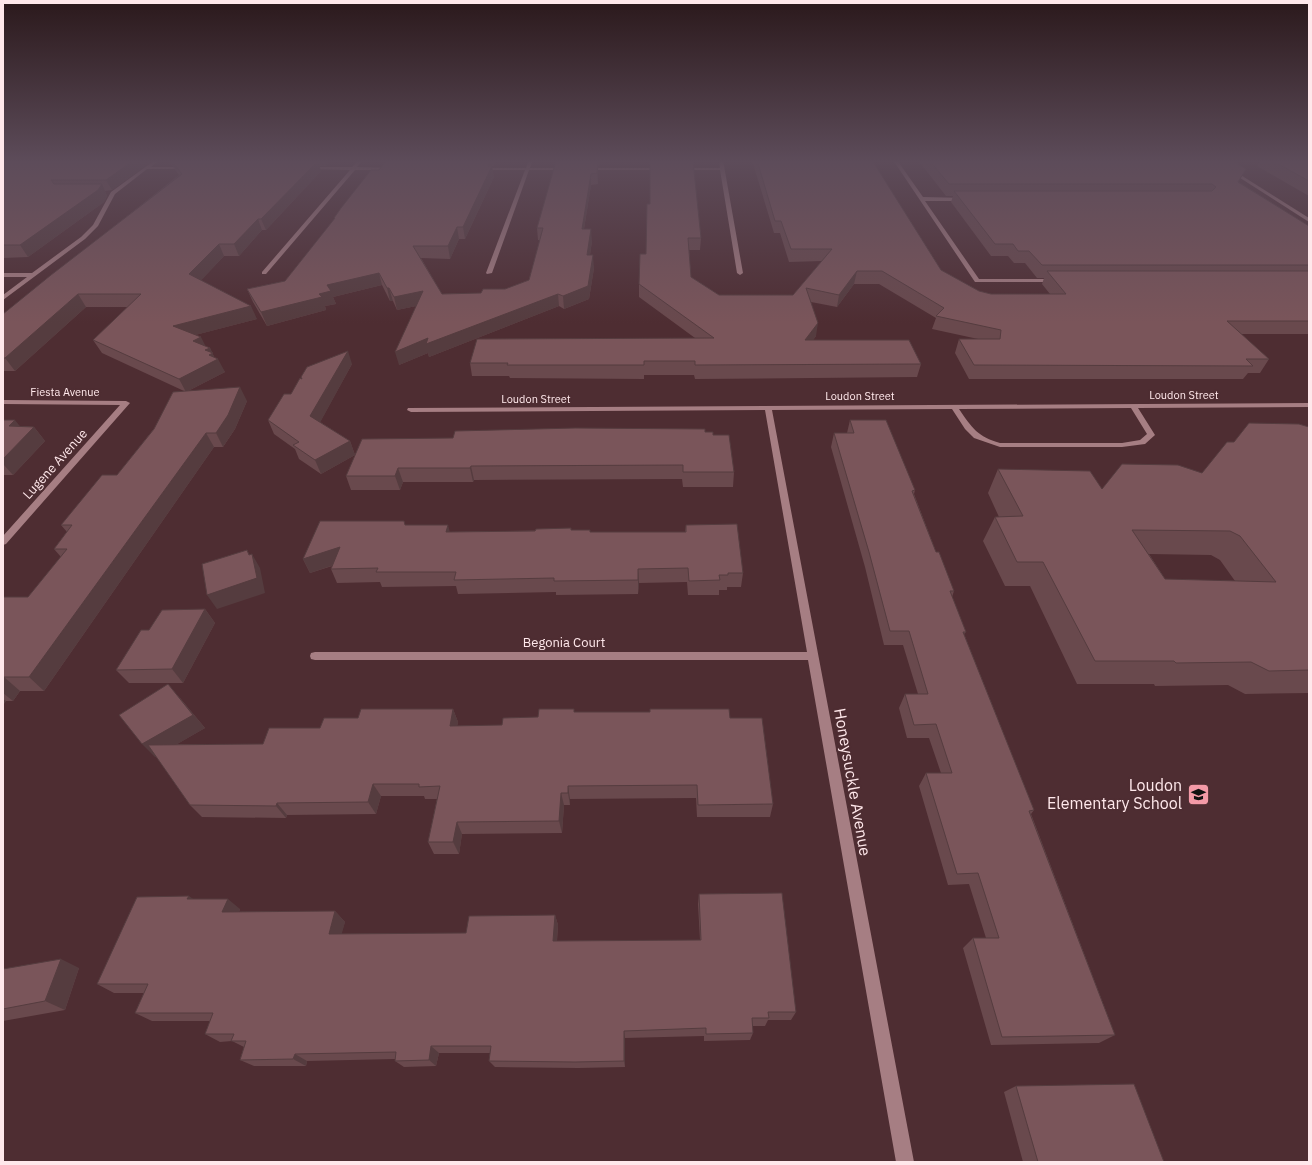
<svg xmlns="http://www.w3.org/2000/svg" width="1312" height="1165" viewBox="0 0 1312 1165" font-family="'IBM Plex Sans',sans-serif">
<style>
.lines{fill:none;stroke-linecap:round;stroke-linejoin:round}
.minor{fill:#a67e83;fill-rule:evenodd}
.wall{fill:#69494d;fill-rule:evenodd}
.shaded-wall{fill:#553c3f}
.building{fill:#7a555a;stroke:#553c3f;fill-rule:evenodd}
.labels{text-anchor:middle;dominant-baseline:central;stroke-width:4;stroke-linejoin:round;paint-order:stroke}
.far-street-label{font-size:11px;fill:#ffe8eb;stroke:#4e2d32}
.street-label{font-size:13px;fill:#ffe8eb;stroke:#4e2d32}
.near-street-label{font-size:16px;fill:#ffe8eb;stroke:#4e2d32}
.near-poi-label{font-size:16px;fill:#ffe8eb;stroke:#4e2d32;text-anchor:end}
</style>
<rect width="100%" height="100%" fill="#4e2d32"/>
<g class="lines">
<g class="minor">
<polygon points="155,160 159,160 151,167 189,167 191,168 189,169 147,169 115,194 98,226 85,239 3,300 3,295 27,277 3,277 3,273 32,273 81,237 93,225 111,192"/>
<polygon points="359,160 363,160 357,167 393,168 395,169 393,170 355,170 266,274 262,274 262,272 350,170 307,169 305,167 352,167"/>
<polygon points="529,160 533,160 530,168 567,168 569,169 567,170 529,170 492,273 487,274 486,273 525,170 481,170 479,169 481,168 526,168"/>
<polygon points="719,160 723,160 743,273 740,275 737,273 720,170 681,170 679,169 681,168 720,168"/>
<polygon points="893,160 897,160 923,197 968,198 966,201 925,201 979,279 1055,279 1057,280 1057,282 975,282"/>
<polygon points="1212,160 1217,160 1309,218 1309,222"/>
<polygon points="585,168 663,168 665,169 663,170 583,170"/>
<polygon points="3,400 126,401 130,403 6,544 3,545 3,536 120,405 3,404"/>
<path d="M1309 403V407L1138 408 1155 435 1145 444 1122 447H1000L974 438 965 429 952 409 772 410 914 1162H896L808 660H315L311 659 310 656 311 653 315 652H807L765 410 411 412 407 410 408 408ZM1131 408 1147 434 1140 440 1122 443H1000C978 437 972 428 959 409Z"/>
</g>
</g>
<g class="wall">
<polygon points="3,160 153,160 112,190 105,191 107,196 104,202 28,257 3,258"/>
<polygon points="167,160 332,160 326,166 319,166 321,171 266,230 262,230 239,256 224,256 201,280 257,319 195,335 205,346 210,348 214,357 225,372 188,391 247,401 235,429 223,447 214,447 44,691 20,691 13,701 6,701 3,705 3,597 28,597 61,557 54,549 67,532 61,525 117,475 184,391 102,353 93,340 128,307 86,307 15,371 3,371 3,314 179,175 176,171 173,166 172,166"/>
<polygon points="392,160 497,160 494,166 491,166 494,177 465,239 459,239 450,259 421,258 442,294 481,293 505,289 529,280 540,240 538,240 537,228 558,160 600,160 599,166 598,166 598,184 591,185 584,229 592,241 590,255 594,268 589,299 564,309 559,306 429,357 428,353 399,365 416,306 397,310 393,301 390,301 382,285 333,297 336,304 325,306 326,310 267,326 253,302 247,289 285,281 334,220 334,218 379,170 392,161"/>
<polygon points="650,160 692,160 701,238 700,250 689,250 691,277 719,295 793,295 822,261 789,262 780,233 774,233 752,160 872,160 941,270 979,291 991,294 1050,294 1042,284 1044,278 1037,278 1025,263 1014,263 1008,256 991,256 951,202 953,196 946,196 918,160 1231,160 1239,182 1309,226 1309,334 1241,334 1269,359 1260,373 1248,373 1243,379 969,379 955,353 959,339 978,339 932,329 936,318 879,284 854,284 837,307 811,302 816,336 813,340 921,364 917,377 695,379 694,375 644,375 644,379 510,378 509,376 472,376 470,363 695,338 639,297 639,284 646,254 650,204"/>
<polygon points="1261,160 1309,160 1309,196 1257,166"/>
<polygon points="352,364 320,422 350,441 355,455 321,474 299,459 295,449 274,434 268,420 291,394 302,379 301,377"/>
<polygon points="3,420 20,426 34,427 45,441 13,475 3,475"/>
<polygon points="850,420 915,490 914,494 936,552 954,591 952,597 966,632 964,634 1034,810 1031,814 1115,1035 1099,1043 991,1045 963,948 973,938 986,938 969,884 948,885 919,786 926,773 941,773 929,738 907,738 899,708 905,694 918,694 903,645 884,645 865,567 831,447 834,433 847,433"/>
<path d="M1309 427V693L1245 694 1228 685 1155 686 1154 684H1077L1030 586H1005L983 541 995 517H999L988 493 998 469 1102 489 1202 473 1234 442ZM1149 554 1211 555 1220 560 1235 581 1165 579Z"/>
<polygon points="705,432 713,435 734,472 733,487 683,487 682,479 474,480 473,482 403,482 400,490 351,490 346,476 453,438"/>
<polygon points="406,525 450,532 571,530 590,532 685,532 686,525 743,573 741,587 727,587 727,590 719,590 719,595 688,595 687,582 639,583 638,594 556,595 556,592 458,594 456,586 382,587 380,582 337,583 331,569 332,566 310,573 303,559"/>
<polygon points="205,609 215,623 183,683 129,683 116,670 149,630"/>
<polygon points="180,698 205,728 177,744 263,744 358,718 453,709 458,722 457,726 502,725 538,717 575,712 730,718 773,804 770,817 697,817 696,798 570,799 570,805 564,805 562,833 462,834 459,854 434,854 428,842 437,799 425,799 424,796 381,796 376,814 287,815 286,818 202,817 190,805 156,756 155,757"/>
<polygon points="699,894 796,1012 791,1020 768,1020 765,1026 753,1026 753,1033 750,1040 704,1041 704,1036 625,1038 625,1067 578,1068 495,1067 489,1061 490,1053 439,1053 436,1066 404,1067 395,1061 395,1059 307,1061 306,1066 254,1066 240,1060 244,1047 232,1041 220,1042 205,1034 210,1021 152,1021 135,1013 144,993 114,993 97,984 193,899 240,909 239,912 335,911 345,922 341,934 466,933 555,915 558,925 557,941 700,940 698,904"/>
<polygon points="79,968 65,1010 3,1021 3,969"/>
<polygon points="1016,1086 1164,1162 1023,1162 1004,1092"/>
</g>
<g class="shaded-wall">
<polygon points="134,160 153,160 112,190 106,180"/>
<polygon points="324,160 332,160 326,166"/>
<polygon points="493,160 497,160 494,166"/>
<polygon points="318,161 321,171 266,230 261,219"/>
<polygon points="490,161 491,168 492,166 494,177 465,239 463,227"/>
<polygon points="598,161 598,184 597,173"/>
<polygon points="591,174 591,185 582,241 582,229"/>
<polygon points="102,184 107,196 104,202 28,257 20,245"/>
<polygon points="258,219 262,230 239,256 234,244"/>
<polygon points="457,227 459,239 450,259 448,246"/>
<polygon points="591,229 592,241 588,268 587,255"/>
<polygon points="219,244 224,256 195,287 189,274"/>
<polygon points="593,255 594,268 589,299 564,309 563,296"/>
<polygon points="857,271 854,284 837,307 839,295"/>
<polygon points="379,273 382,285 333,297 336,304 325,306 326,310 267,326 261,312 319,294 327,285"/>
<polygon points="387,288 389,288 393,301 390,301"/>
<polygon points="423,291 426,304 397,310 394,297"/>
<polygon points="78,294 86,307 15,371 5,358"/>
<polygon points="558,294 559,306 429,357 428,353 399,365 395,352 428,338"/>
<polygon points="251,306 257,319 180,339 173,326"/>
<polygon points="818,323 816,336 803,353 805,340"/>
<polygon points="201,337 207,349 210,348 216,360 218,359 225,372 186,392 179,379 193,341"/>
<polygon points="348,351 352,364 316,430 310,416"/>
<polygon points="240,387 247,401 235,429 223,447 216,433"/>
<polygon points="15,420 26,434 9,426"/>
<polygon points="34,427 45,441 13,475 3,464 3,459"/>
<polygon points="206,433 214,447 44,691 29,677"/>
<polygon points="350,441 355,455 321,474 315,460"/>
<polygon points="471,466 474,480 473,482 470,468"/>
<polygon points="398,468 403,482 400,490 395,476"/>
<polygon points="448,525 452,540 446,532"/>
<polygon points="340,547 346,561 310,573 303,559"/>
<polygon points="247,550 253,560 252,554 260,568 265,593 217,609 207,595 249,555"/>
<polygon points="638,569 639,583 638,594"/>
<polygon points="205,609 215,623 183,683 172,669"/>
<polygon points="4,677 20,691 13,701 3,693 3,679"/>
<polygon points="168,684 205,728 155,757 142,744"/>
<polygon points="3,699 6,701 3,705"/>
<polygon points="453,709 458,722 455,739 450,726"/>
<polygon points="373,784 381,796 376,814 368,802"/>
<polygon points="568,786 570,799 570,805 568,793"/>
<polygon points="561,793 564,805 562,833 559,821"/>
<polygon points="277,803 287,815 286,818 276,806"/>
<polygon points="457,822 462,834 459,854 453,842"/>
<polygon points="189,896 203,906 187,899"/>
<polygon points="228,899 240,909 235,923 222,912"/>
<polygon points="335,911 345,922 339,944 329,934"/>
<polygon points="555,915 558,925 556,951 553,941"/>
<polygon points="61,959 79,968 65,1010 45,1001"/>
<polygon points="624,1031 625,1038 625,1067 624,1061"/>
<polygon points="431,1046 439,1053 436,1066 429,1060"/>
<polygon points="295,1054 307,1061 306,1066 293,1059"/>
</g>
<g class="building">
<polygon points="3,160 134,160 106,180 51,180 54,184 102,184 98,190 20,245 3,245"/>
<polygon points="171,160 318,161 261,219 258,219 234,244 219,244 189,274 251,306 173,326 201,337 193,341 210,348 205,350 213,353 209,355 218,359 179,379 93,340 141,294 78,294 5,358 3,358 3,314 51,275 182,174"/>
<polygon points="757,160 872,160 941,270 979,291 991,294 1066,294 1047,271 1309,271 1309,321 1227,321 1269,359 1246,359 1253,366 974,365 959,339 1000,339 1001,330 936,316 944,308 882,271 857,271 839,295 806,288 818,323 805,340 909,340 921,364 695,365 695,361 644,361 644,365 507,365 508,363 470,363 477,339 714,338 639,284 640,254 646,254 647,204 650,204 650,161 693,161 701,238 688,238 691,277 719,295 793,295 832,249 791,249 781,221 775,221"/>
<polygon points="929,160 1231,160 1246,169 1238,182 1309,226 1309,265 1042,265 1029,251 1018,251 1013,244 995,244 954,191 1212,191 1216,187 1212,184 949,184"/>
<polygon points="1271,160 1309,160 1309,181"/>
<polygon points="386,161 490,161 488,166 492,166 463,227 457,227 448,246 413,246 442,294 481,293 483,289 505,289 529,280 543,228 537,228 556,161 598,161 597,173 591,174 582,229 591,229 587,255 593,255 588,286 563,296 558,294 426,344 428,338 395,352 423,291 394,297 389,288 387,288 379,273 327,285 331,291 319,294 322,297 261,312 247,289 285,281 335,218 334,218 341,208 371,170 379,170"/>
<polygon points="348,351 310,416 350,441 315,460 293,445 299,442 268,420 284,394 291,394 300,378 302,379 301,377 307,367"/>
<polygon points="240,387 228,415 216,433 206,433 29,677 4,677 3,679 3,597 28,597 67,549 54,549 72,525 61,525 102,475 117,475 154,429 173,392"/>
<polygon points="3,420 15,420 9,426 34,427 3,459"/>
<polygon points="850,420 886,420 915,490 912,491 936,552 939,552 954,591 950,591 966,632 963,632 1034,810 1029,811 1115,1035 1002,1037 973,938 999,938 978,873 957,874 926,773 952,773 936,724 914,725 905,694 928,694 909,631 890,631 869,552 834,433 854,433"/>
<path d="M1249 423 1299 424 1309 427V670L1269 671 1251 662 1176 663 1174 661H1095L1043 562H1017L995 517 1023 516 998 469 1090 471 1102 489 1122 464 1178 465 1202 473 1227 442H1234ZM1132 530 1230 531 1240 536 1276 582 1165 579Z"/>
<polygon points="575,428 705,429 705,432 713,432 713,435 729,435 734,472 683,472 683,465 471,466 470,468 398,468 395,476 346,476 362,439 453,438 455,431"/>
<polygon points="320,521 404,521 405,525 448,525 446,532 535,531 536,529 571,528 571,530 590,530 590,532 686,532 686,525 737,524 743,573 728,573 728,575 719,575 720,580 689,581 688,568 638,569 638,580 554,581 554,578 454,580 456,572 376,572 378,568 331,569 340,547 303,559"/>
<polygon points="247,550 249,555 252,554 257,578 207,595 202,564"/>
<polygon points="205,609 172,669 116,670 141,630 149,630 162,610"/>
<polygon points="168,684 193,715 142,744 119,715"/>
<polygon points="361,709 453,709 450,726 502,725 503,718 538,717 539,709 574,709 574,712 650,712 650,709 729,709 730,718 762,718 773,804 698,805 697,785 568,786 568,793 561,793 559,821 457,822 453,842 428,842 440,786 419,787 419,784 373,784 368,802 277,803 276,806 190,805 148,745 263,744 269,728 320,728 324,718 358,718"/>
<polygon points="782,893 796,1012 768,1012 769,1018 752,1018 753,1033 706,1034 706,1028 624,1031 624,1061 575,1062 489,1061 491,1046 431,1046 429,1060 395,1061 396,1052 295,1054 293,1059 240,1060 246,1041 231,1041 234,1034 205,1034 213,1013 135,1013 148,984 97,984 137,897 189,896 187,899 228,899 222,912 335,911 329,934 466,933 469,916 555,915 553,941 701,940 699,894"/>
<polygon points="61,959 45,1001 3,1009 3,969"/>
<polygon points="1134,1084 1164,1162 1038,1162 1016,1086"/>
</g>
<linearGradient id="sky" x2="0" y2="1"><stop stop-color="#2b191c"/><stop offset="0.5" stop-color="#5d4c5a"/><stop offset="1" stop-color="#5d4c5a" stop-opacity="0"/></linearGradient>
<rect width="1312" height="323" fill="url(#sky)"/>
<defs>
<symbol id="school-square" viewBox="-11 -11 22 22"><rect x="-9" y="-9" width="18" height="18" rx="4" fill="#f39aa7" stroke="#4e2d32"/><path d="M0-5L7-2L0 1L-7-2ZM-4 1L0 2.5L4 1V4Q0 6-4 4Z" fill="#111"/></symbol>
</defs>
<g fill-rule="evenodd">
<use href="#school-square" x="1186" y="782" width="25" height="25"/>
</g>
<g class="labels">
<g class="far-street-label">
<text x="65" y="392">Fiesta Avenue</text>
<text x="1184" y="395">Loudon Street</text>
<text x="860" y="396">Loudon Street</text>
<text x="536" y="399">Loudon Street</text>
</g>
<g class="street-label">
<text transform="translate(55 464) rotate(-48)">Lugene Avenue</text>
<text x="564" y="642">Begonia Court</text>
</g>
<g class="near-street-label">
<text transform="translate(853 782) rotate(80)">Honeysuckle Avenue</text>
</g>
<g class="near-poi-label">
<text x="1182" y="785">Loudon<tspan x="1182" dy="18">Elementary School</tspan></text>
</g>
</g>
<rect width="1312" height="1165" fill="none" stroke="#ffe8eb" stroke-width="8"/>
</svg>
